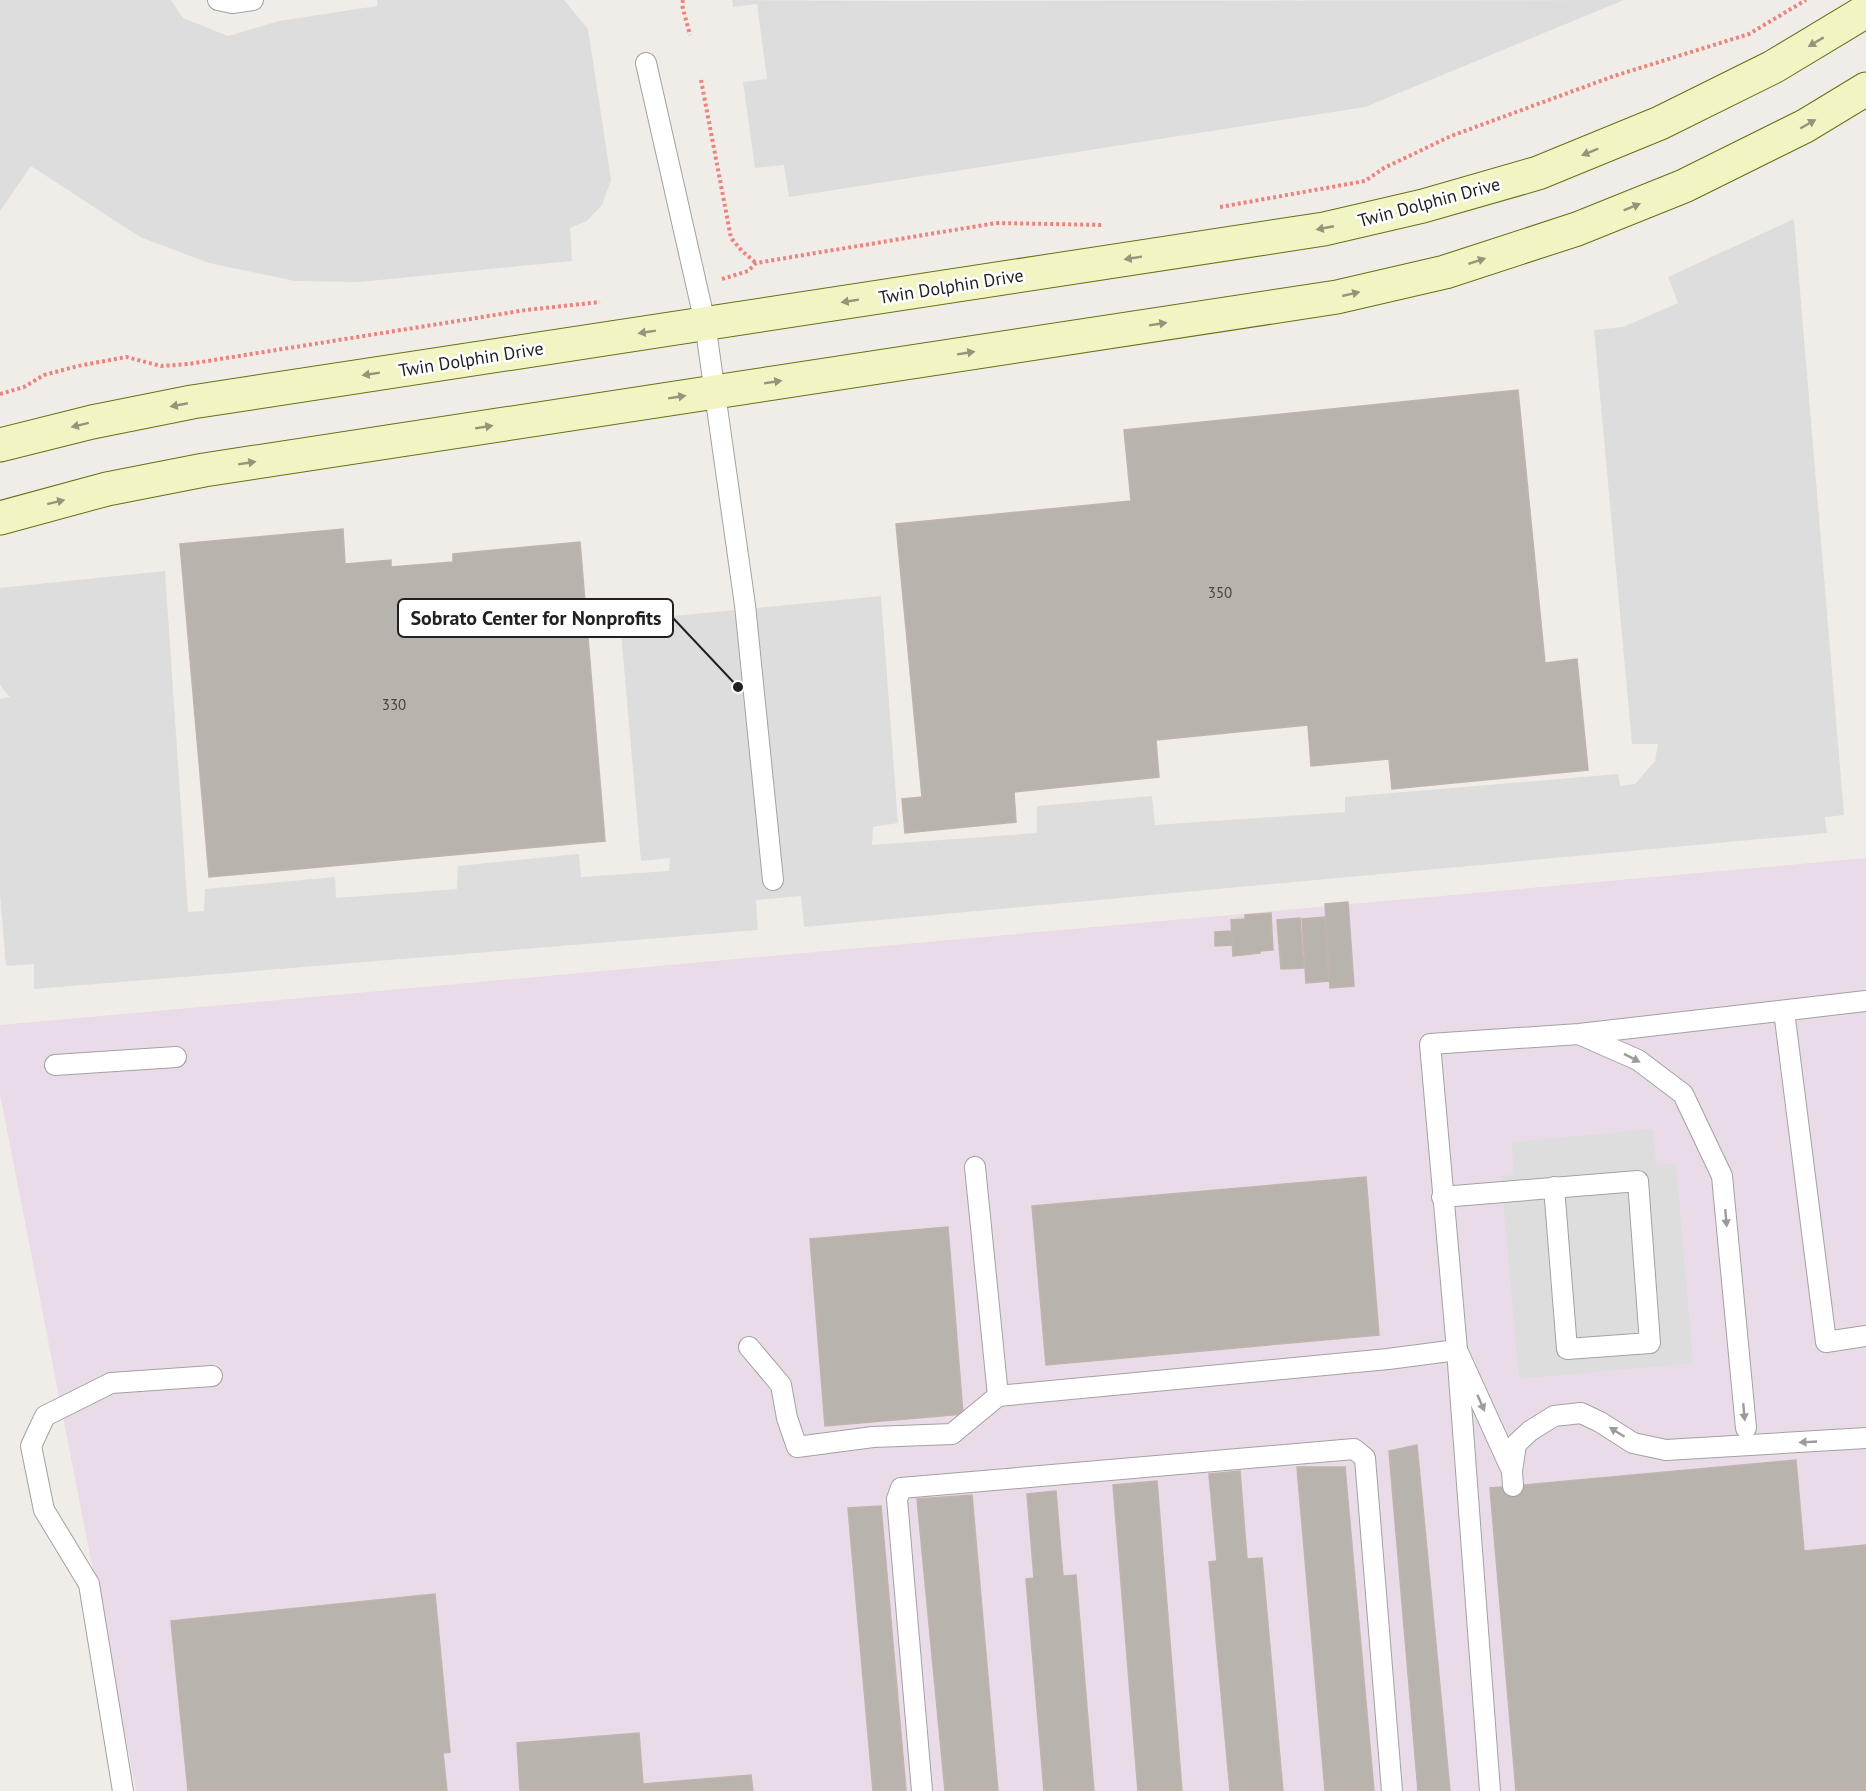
<svg xmlns="http://www.w3.org/2000/svg" width="1866" height="1791" viewBox="0 0 1866 1791" font-family="'PT Sans',sans-serif">
<style>
.industrial{fill:#e9dbe7}
.parking{fill:#ddd}
.building{fill:#b9b3ae;stroke:#c1b4ac;stroke-width:1.5}
.lines{fill:none;stroke-linecap:round;stroke-linejoin:round}
.lane-casing{stroke:#a2a2a2;stroke-width:22}
.secondary-casing{stroke:#696f11;stroke-width:35}
.path{stroke:#ec847e;stroke-width:4;stroke-dasharray:3 3;stroke-linecap:butt}
.lane{stroke:#fff;stroke-width:20}
.secondary{stroke:#f3f4c3;stroke-width:33}
.oneway{fill:#94957a}
.oneway2{fill:#9b9b9b}
.labels{text-anchor:middle;dominant-baseline:central;stroke-width:5;stroke-linejoin:round;paint-order:stroke}
.number-label{font-size:15px;fill:#474644}
.street-label{font-size:18px;fill:#212121;stroke:#fff}
.leader{fill:none;stroke:#212121;stroke-width:2}
.callout-dot{fill:#212121;stroke:#fff;stroke-width:2}
.callout{fill:#fff;stroke:#212121;stroke-width:2}
.callout-label{font-size:20px;text-anchor:middle;font-weight:bold;fill:#212121}
</style>
<rect width="100%" height="100%" fill="#f0ede9"/>
<polygon class="industrial" points="1866,858 1866,1791 136,1791 0,1094 0,1025"/>
<g class="parking">
<polygon points="0,0 171,0 183,18 228,36 279,21 377,6 377,0 564,0 588,29 611,180 602,205 587,221 570,228 572,261 359,282 295,281 209,263 140,237 31,166 0,211"/>
<polygon points="732,0 901,1 1624,0 1365,107 789,197 784,165 755,168 743,82 767,79 757,4 733,7"/>
<polygon points="1794,219 1844,815 1825,817 1827,833 804,927 801,896 756,900 758,930 34,989 34,964 6,966 0,895 0,699 10,697 0,685 0,588 165,571 188,912 204,911 205,889 335,877 336,898 457,889 458,866 579,854 581,877 669,871 670,858 641,861 620,621 881,596 898,823 873,827 872,845 1037,833 1037,806 1152,796 1155,825 1345,812 1345,797 1618,774 1620,786 1635,784 1655,761 1658,744 1632,744 1594,330 1623,327 1678,303 1668,277"/>
<polygon points="1653,1129 1656,1165 1676,1163 1693,1363 1519,1379 1501,1176 1514,1175 1512,1142"/>
</g>
<g class="building">
<polygon points="1518,390 1545,663 1577,659 1588,770 1392,789 1389,759 1311,766 1308,725 1156,740 1159,777 1014,792 1016,822 905,833 902,799 922,797 896,524 1131,501 1124,430"/>
<polygon points="343,529 345,564 391,560 391,567 453,562 453,554 580,542 605,841 209,877 180,544"/>
<polygon points="1348,902 1354,986 1330,988 1325,904"/>
<polygon points="1271,913 1273,950 1260,951 1260,953 1233,956 1231,920 1245,919 1245,915"/>
<polygon points="1325,917 1329,981 1306,983 1302,919"/>
<polygon points="1300,918 1304,968 1281,969 1277,920"/>
<polygon points="1232,931 1233,945 1215,946 1215,932"/>
<polygon points="1366,1177 1379,1335 1046,1365 1032,1206"/>
<polygon points="948,1227 963,1414 825,1426 810,1239"/>
<polygon points="1417,1445 1450,1791 1418,1791 1389,1451"/>
<polygon points="1796,1460 1804,1551 1866,1545 1866,1791 1516,1791 1490,1488"/>
<polygon points="1297,1467 1345,1467 1374,1791 1325,1791"/>
<polygon points="1240,1471 1247,1559 1262,1558 1283,1791 1230,1791 1209,1562 1217,1561 1209,1474"/>
<polygon points="1157,1481 1182,1791 1138,1791 1113,1485"/>
<polygon points="1056,1491 1063,1576 1076,1575 1094,1791 1044,1791 1026,1579 1034,1578 1027,1494"/>
<polygon points="972,1495 998,1791 945,1791 917,1499"/>
<polygon points="881,1506 906,1791 873,1791 848,1508"/>
<polygon points="435,1594 450,1752 443,1753 447,1791 188,1791 171,1621"/>
<polygon points="639,1733 643,1784 751,1775 753,1791 520,1791 517,1743"/>
</g>
<g class="lines">
<defs>
<g id="lane">
<polyline points="218,0 232,3 253,0"/>
<polyline points="646,63 705,323 745,605 773,880"/>
<polyline points="1784,1011 1826,1342 1866,1336"/>
<polyline points="1581,1035 1638,1060 1683,1094 1722,1176 1746,1428"/>
<polyline points="55,1065 176,1057"/>
<polyline points="975,1167 998,1396 1388,1359 1457,1350 1512,1471 1513,1486"/>
<polyline points="1442,1197 1638,1181 1650,1343 1567,1349 1554,1187"/>
<polyline points="749,1347 781,1385 787,1418 797,1447 873,1437 952,1434 998,1396"/>
<polyline points="1512,1471 1516,1444 1530,1431 1554,1416 1581,1413 1600,1422 1633,1443 1666,1450 1866,1438"/>
<polyline points="123,1791 89,1584 44,1510 31,1446 45,1416 111,1383 212,1376"/>
<polyline points="922,1791 897,1499 901,1488 1354,1449 1365,1458 1392,1791"/>
<polyline points="1490,1791 1457,1350 1430,1044 1579,1034 1866,1001"/>
</g>
<g id="secondary">
<polyline points="0,445 92,422 192,402 1324,229 1423,206 1538,173 1660,123 1773,67 1866,11"/>
<polyline points="0,518 107,489 204,470 1337,297 1445,272 1577,229 1684,186 1805,126 1866,89"/>
</g>
</defs>
<use href="#lane" class="lane-casing"/>
<use href="#secondary" class="secondary-casing"/>
<g class="path">
<polyline points="683,0 682,5 690,35"/>
<polyline points="701,80 731,238 742,251 756,263"/>
<polyline points="1220,207 1365,181 1384,168 1451,136 1614,76 1749,34 1806,0"/>
<polyline points="722,279 748,271 756,263 996,223 1103,225"/>
<polyline points="0,394 24,387 44,375 78,366 126,357 161,366 189,364 526,310 600,302"/>
</g>
<use href="#lane" class="lane"/>
<use href="#secondary" class="secondary"/>
</g>
<defs><path id="oneway-solid" d="M-6-.8H1V-3.2L6.5 0L1 3.2V.8H-6Z" transform="scale(1.5)"/></defs>
<g class="oneway">
<use href="#oneway-solid" transform="translate(1816 42) rotate(149)"/>
<use href="#oneway-solid" transform="translate(1808 124) rotate(-30)"/>
<use href="#oneway-solid" transform="translate(1590 152) rotate(158)"/>
<use href="#oneway-solid" transform="translate(1632 207) rotate(-22)"/>
<use href="#oneway-solid" transform="translate(1325 228) rotate(169)"/>
<use href="#oneway-solid" transform="translate(1133 258) rotate(171)"/>
<use href="#oneway-solid" transform="translate(1477 261) rotate(-18)"/>
<use href="#oneway-solid" transform="translate(1351 294) rotate(-13)"/>
<use href="#oneway-solid" transform="translate(850 301) rotate(171)"/>
<use href="#oneway-solid" transform="translate(1158 324) rotate(-9)"/>
<use href="#oneway-solid" transform="translate(647 332) rotate(171)"/>
<use href="#oneway-solid" transform="translate(966 353) rotate(-9)"/>
<use href="#oneway-solid" transform="translate(371 374) rotate(171)"/>
<use href="#oneway-solid" transform="translate(773 382) rotate(-9)"/>
<use href="#oneway-solid" transform="translate(677 397) rotate(-9)"/>
<use href="#oneway-solid" transform="translate(179 405) rotate(169)"/>
<use href="#oneway-solid" transform="translate(80 425) rotate(166)"/>
<use href="#oneway-solid" transform="translate(484 427) rotate(-9)"/>
<use href="#oneway-solid" transform="translate(247 463) rotate(-9)"/>
<use href="#oneway-solid" transform="translate(56 502) rotate(-14)"/>
</g>
<g class="oneway2">
<use href="#oneway-solid" transform="translate(1632 1058) rotate(27)"/>
<use href="#oneway-solid" transform="translate(1726 1218) rotate(85)"/>
<use href="#oneway-solid" transform="translate(1481 1403) rotate(66)"/>
<use href="#oneway-solid" transform="translate(1744 1412) rotate(85)"/>
<use href="#oneway-solid" transform="translate(1617 1432) rotate(-148)"/>
<use href="#oneway-solid" transform="translate(1808 1442) rotate(177)"/>
</g>
<g class="labels">
<g class="number-label">
<text x="1220" y="592">350</text>
<text x="394" y="704">330</text>
</g>
<g class="street-label">
<text transform="translate(1429 202) rotate(-15)">Twin Dolphin Drive</text>
<text transform="translate(951 286) rotate(-9)">Twin Dolphin Drive</text>
<text transform="translate(471 359) rotate(-9)">Twin Dolphin Drive</text>
</g>
</g>
<path class="leader" d="M738 687L673 618"/>
<circle class="callout-dot" cx="738" cy="687" r="6"/>
<rect class="callout" x="398" y="599" width="275" height="38" rx="6"/>
<g class="callout-label">
<text x="536" y="625">Sobrato Center for Nonprofits</text>
</g>
</svg>
